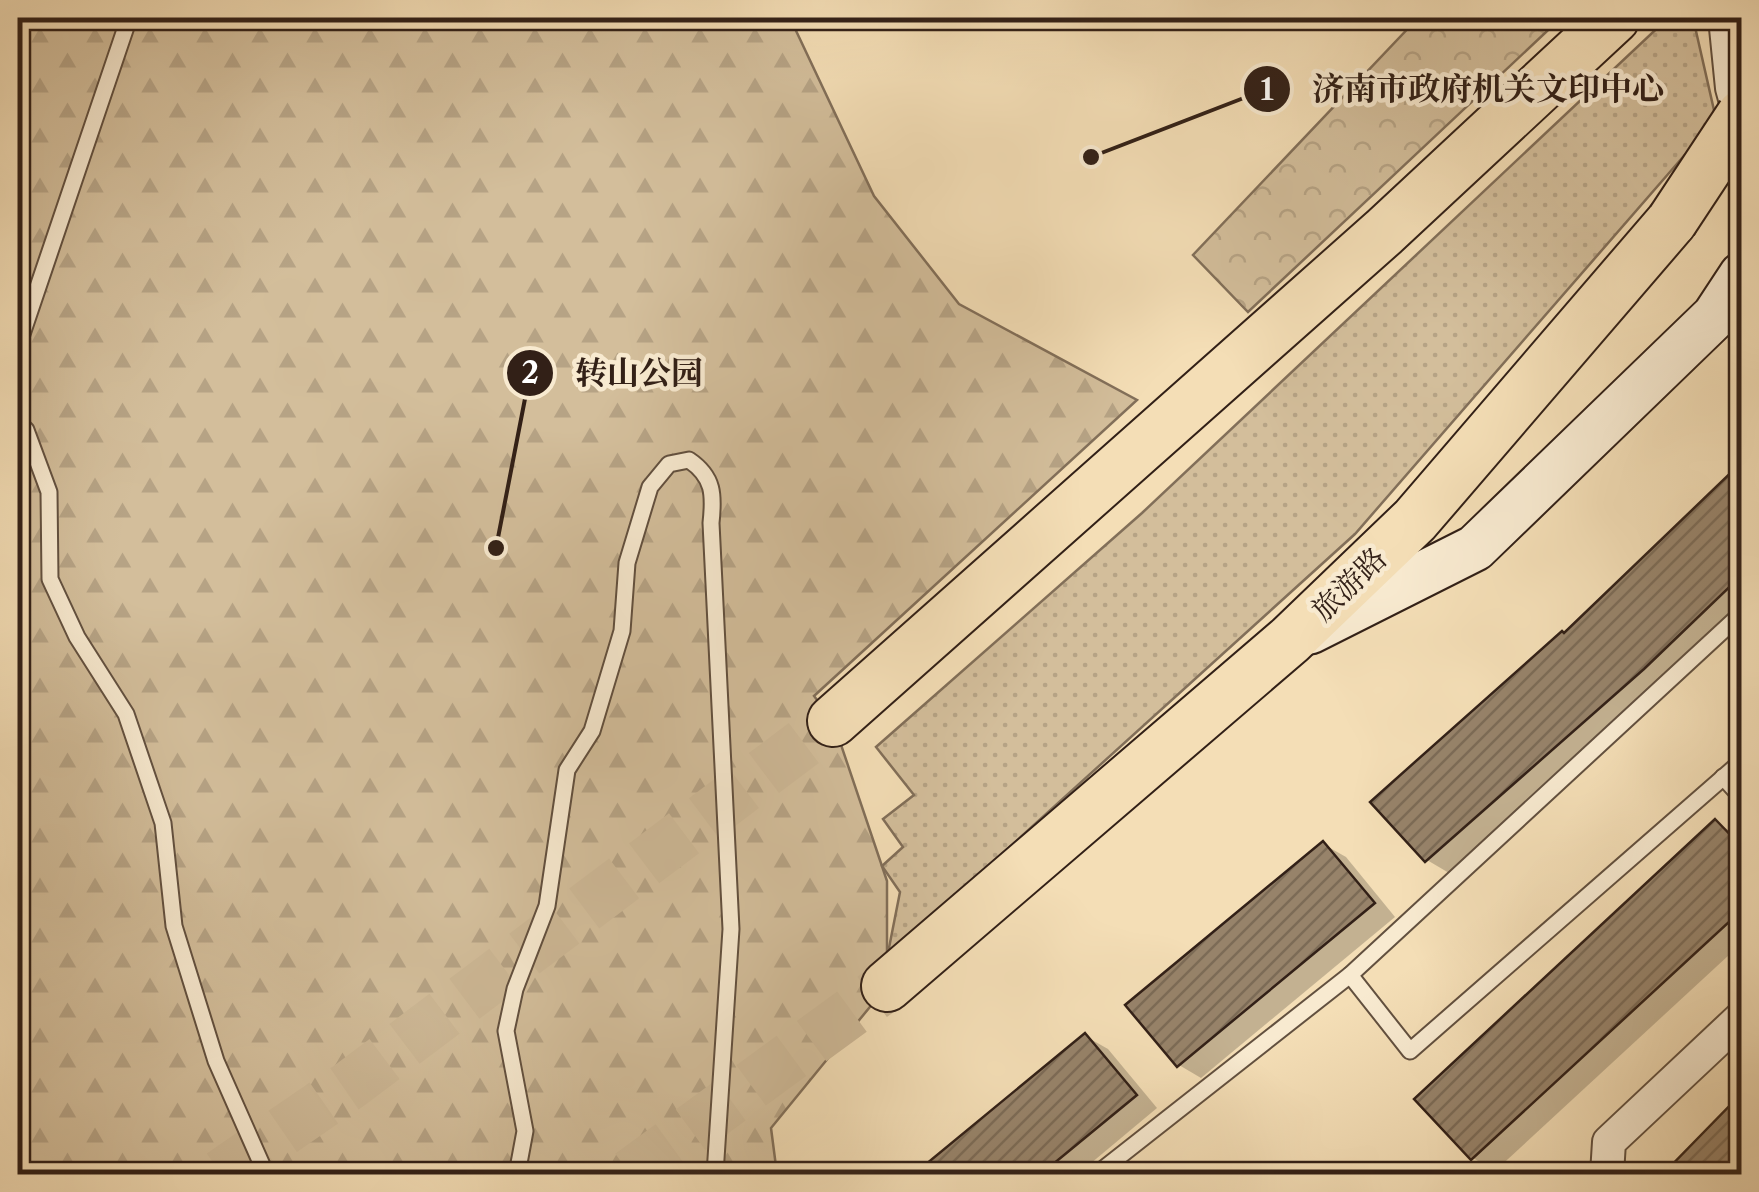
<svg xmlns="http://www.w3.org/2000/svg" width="1759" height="1192" viewBox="0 0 1759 1192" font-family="'Libre Caslon Text','Noto Serif SC',serif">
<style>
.forest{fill:url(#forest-firs);stroke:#826f59;stroke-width:2.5}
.park{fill:url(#park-crowns);stroke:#826f59;stroke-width:2.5}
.garden{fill:url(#garden-dots);stroke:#826f59;stroke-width:2.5}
.shadow{fill:#0003}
.building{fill:url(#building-hatch);stroke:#322017;stroke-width:2.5}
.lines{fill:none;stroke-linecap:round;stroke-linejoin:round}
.primary-tunnel{stroke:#cdb896;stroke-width:50;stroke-dasharray:50 25;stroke-linecap:butt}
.lane-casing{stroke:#62503f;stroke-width:19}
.street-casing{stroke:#62503f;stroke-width:36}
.secondary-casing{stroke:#322017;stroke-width:49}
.primary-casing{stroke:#322017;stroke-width:54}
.lane{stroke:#f8ead0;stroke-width:15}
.street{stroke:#f8ead0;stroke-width:32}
.secondary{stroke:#f8ead0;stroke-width:45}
.primary{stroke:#f4deb6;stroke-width:50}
.primary-bridge-casing{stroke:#322017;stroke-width:54;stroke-linecap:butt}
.primary-bridge{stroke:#f4deb6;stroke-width:50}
.labels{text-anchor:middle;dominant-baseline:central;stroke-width:9;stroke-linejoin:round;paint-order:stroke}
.street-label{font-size:30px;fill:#322017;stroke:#f8ead0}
.leader{fill:none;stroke:#322017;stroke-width:4}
.callout-dot{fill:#322017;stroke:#f8ead0;stroke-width:4}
.mark-label{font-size:30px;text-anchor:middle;font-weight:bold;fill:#fff}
.callout-label{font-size:32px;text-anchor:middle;font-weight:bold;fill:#322017;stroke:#f8ead0;stroke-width:9;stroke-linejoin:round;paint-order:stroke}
</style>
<defs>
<pattern id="forest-firs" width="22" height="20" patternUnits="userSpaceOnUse" patternTransform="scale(2.5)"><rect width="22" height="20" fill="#d3be9b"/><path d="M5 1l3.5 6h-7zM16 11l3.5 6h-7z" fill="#b6a385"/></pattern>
<pattern id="park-crowns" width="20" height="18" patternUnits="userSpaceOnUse" patternTransform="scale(2.5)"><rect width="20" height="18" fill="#d3be9b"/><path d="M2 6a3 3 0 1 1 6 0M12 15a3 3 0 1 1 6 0" fill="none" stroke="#b6a385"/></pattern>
<pattern id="garden-dots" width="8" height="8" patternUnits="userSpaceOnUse" patternTransform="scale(2.5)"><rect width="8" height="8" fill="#d3be9b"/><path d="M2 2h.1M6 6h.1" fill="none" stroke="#b6a385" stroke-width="1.8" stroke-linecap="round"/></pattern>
<pattern id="building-hatch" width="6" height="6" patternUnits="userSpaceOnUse" patternTransform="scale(2.5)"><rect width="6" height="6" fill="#97836a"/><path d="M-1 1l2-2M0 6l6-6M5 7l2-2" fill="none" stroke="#7c6b56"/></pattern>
</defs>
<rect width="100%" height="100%" fill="#f4deb6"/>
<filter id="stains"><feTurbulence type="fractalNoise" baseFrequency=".002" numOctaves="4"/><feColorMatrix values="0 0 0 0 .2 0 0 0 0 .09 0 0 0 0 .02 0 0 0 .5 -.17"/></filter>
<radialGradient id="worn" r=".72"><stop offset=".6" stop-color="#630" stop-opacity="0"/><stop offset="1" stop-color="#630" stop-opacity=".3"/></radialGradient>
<polygon class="forest" points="18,18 790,18 874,196 959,304 1137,400 814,696 833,721 887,881 887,986 771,1128 777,1174 18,1174"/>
<polygon class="park" points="1418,18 1561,18 1248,312 1193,255"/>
<polygon class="garden" points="1668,18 1693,18 1716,119 1355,534 887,958 900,892 882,866 903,847 883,819 914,795 876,747 1142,513"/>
<g class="shadow">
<polygon points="1742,466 1742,608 1449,873 1427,860 1565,636"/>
<polygon points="1716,822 1742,839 1742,943 1495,1171 1473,1158"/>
<polygon points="1323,844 1346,857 1395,917 1201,1078 1179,1065"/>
<polygon points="1085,1036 1108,1049 1157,1108 1078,1174 918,1174"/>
</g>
<g class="building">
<polygon points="1742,462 1742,575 1644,669 1425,862 1370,802 1562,631 1564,633"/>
<polygon points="1715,819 1742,847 1742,910 1471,1160 1414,1099"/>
<polygon points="1323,841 1375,903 1177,1067 1125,1005"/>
<polygon points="1085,1033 1137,1095 1041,1174 914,1174"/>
<polygon points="1742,1093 1742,1174 1663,1174"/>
</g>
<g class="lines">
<g class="primary-tunnel">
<polyline points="221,1174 350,1085 833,721"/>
<polyline points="630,1174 887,986"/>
</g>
<defs>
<g id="lane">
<polyline points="18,346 129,18"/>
<polyline points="18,422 26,430 49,492 50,579 77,637 126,714 163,823 174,926 216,1061 266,1174"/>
<polyline points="1723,777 1742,798"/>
<polyline points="1350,975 1410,1051 1742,761"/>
<path d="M517 1174 525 1131 506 1031 515 989 547 906 567 770 592 731 622 631 627 563 650 487 669 464 689 460C714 477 714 495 711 523L731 929 715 1174"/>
<polyline points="1097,1174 1350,975 1742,613"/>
</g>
<g id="street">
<polyline points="1725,18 1732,88 1742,124"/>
<polyline points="1607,1174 1609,1142 1742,1017"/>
</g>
<polyline id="secondary" points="1310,631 1475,548 1715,316 1742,275"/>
<g id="primary">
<polyline points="833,721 1384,232 1614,18"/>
<polyline points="887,986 1290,640 1415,520 1672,221"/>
</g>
</defs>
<use href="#lane" class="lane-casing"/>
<use href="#street" class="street-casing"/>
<use href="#secondary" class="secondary-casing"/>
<use href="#primary" class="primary-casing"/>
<use href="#lane" class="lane"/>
<use href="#street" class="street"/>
<use href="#secondary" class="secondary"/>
<use href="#primary" class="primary"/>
<defs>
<polyline id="primary-bridge" points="1672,221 1742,115"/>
</defs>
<use href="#primary-bridge" class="primary-bridge-casing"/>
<use href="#primary-bridge" class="primary-bridge"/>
</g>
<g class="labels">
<g class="street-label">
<text transform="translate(1349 584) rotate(-44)">旅游路</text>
</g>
</g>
<path class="leader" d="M1091 157L1267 89M496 548L530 373"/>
<g class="callout-dot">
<circle cx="1091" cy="157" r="10"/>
<circle cx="496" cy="548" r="10"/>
<circle cx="1267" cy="89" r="25"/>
<circle cx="530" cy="373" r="25"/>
</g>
<g class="mark-label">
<text x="1267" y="100">1</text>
<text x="530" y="383">2</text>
</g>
<g class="callout-label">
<text x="1488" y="100">济南市政府机关文印中心</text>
<text x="639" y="384">转山公园</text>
</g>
<rect width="1759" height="1192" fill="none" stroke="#f4deb6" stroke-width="60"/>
<rect x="20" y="20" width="1719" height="1152" fill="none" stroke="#322017" stroke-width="5"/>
<rect x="30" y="30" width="1699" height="1132" fill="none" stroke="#322017" stroke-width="2.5"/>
<rect width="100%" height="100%" filter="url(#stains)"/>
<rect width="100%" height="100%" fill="url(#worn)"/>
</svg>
